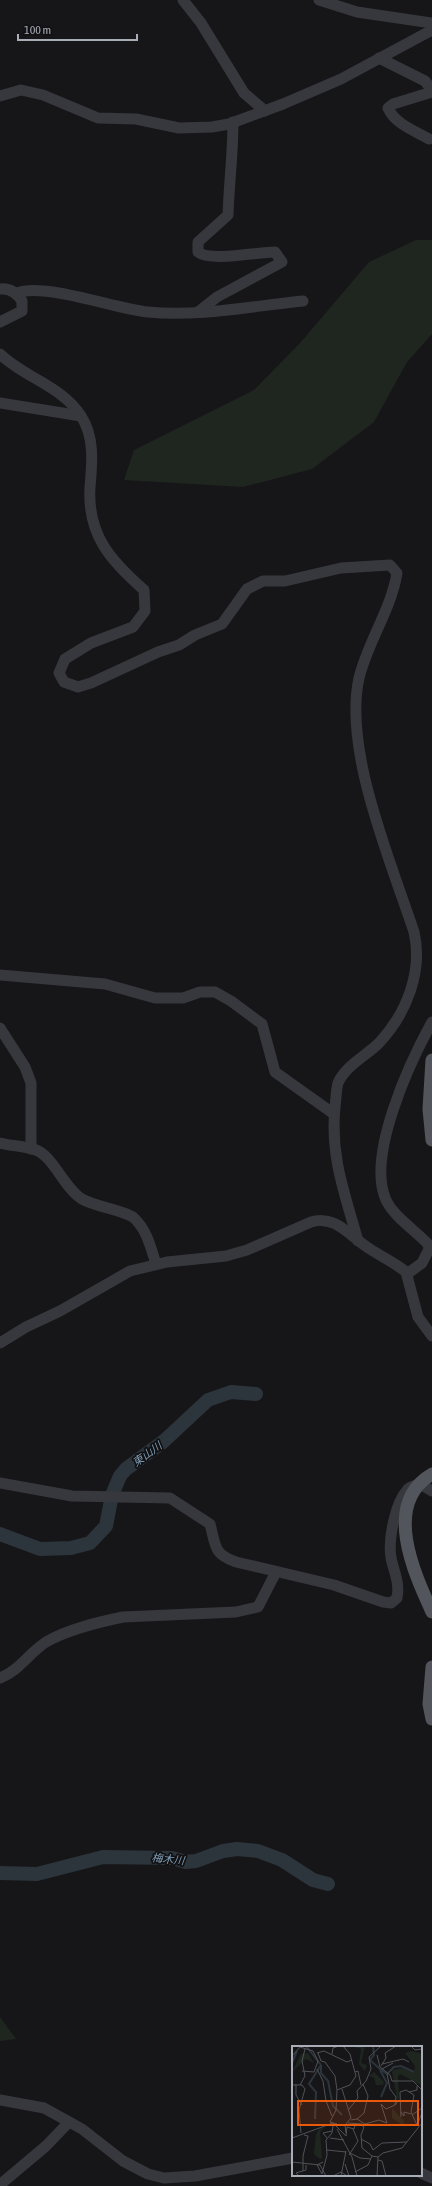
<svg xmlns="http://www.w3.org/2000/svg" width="432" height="2186" viewBox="0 0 432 2186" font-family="'Asap Condensed','Noto Sans JP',sans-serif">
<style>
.green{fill:#1e261f}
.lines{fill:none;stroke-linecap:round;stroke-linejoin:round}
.river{stroke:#2c353c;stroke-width:14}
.minor{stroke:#37383d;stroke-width:11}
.major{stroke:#53555c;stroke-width:13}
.labels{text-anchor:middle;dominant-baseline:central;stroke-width:3.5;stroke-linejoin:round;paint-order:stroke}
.water-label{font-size:11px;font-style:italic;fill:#7f9bb3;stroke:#111113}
.inset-river{fill:none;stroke:#2c353c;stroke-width:2}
.inset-road{fill:none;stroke:#505258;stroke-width:1}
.view{fill:#e8590c;fill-opacity:0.15;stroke:#e8590c;stroke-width:2}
.inset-edge{fill:none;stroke:#a8adb8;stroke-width:2}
</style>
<rect width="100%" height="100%" fill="#161618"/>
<g class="green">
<polygon points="416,240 432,240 432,334 407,362 374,422 312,469 243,487 124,480 134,450 254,390 301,342 369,262"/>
<polygon points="0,2017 16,2039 0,2041"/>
</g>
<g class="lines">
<g class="river">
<polyline points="0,1534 40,1549 71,1548 90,1543 106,1526 112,1495 120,1476 126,1469 164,1441 208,1400 231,1392 256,1394"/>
<polyline points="0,1873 37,1874 103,1857 172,1858 186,1862 196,1861 223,1851 237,1849 258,1851 282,1860 313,1880 328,1884"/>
</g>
<g class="minor">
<polyline points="183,0 201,23 244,93 265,111"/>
<polyline points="319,0 357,12 432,23"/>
<polyline points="379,58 425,81 432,90"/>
<polyline points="0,96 21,90 43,95 98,118 136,119 179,128 212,127 229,124 283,104 341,79 432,30"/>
<path d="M429 139C415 131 395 124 388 108L393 104 432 92"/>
<path d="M0 289C10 288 17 293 22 301V311L0 322"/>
<path d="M17 293C43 282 116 309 148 312 200 317 252 306 303 301"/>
<path d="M198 312 217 297 282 262 275 252C258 252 210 262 198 252V242L228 215C229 184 233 153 233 122"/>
<path d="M0 354C25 378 62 386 81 416 95 437 92 464 90 487 87 535 111 561 144 590L145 611 133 627 91 643 65 659 59 673 64 682 78 687 91 683 158 652 179 645 195 635 222 624 247 589 263 581H285L341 568 390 565 397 573C391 610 368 641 359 678 343 750 391 862 414 932 423 971 407 1013 379 1043 367 1055 345 1066 338 1083 336 1090 336 1100 335 1107 330 1157 345 1194 358 1241"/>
<polyline points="0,403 81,416"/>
<polyline points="0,975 105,984 155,998 183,998 200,992 215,992 231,1001 262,1024 275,1072 334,1114"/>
<polyline points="0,1028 25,1067 31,1083 31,1149"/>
<path d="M0 1143C11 1146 25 1146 36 1150 54 1157 64 1188 82 1199 95 1207 125 1210 134 1218 147 1230 151 1248 156 1264"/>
<path d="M407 1274 422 1263 429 1249 428 1244C415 1230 394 1217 386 1200 366 1156 410 1062 432 1022"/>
<path d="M0 1343 26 1327 60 1311 130 1271 167 1262 226 1256 247 1250 311 1222C336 1214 351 1238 370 1249 382 1257 395 1263 406 1272L418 1317 432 1336"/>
<path d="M0 1483 72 1496 170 1498 210 1524C216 1546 213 1554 236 1562L334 1585 383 1602 391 1603 397 1598C400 1583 394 1572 391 1558 388 1539 395 1503 408 1489 411 1486 416 1485 420 1484L432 1491"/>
<path d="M0 1678C19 1671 29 1653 46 1642 68 1629 99 1622 123 1617L236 1612 258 1607 276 1572"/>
<polyline points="0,2100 44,2108 82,2129 123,2161 148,2174 164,2178 195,2176 293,2158"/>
<polyline points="421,2173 432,2178"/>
<polyline points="2,2183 46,2146 69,2122"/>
</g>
<g class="major">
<polyline points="432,1060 429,1109 432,1140"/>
<path d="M432 1474C382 1503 414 1573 432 1612"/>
<polyline points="432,1667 429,1704 432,1719"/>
</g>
</g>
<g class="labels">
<g class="water-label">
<text transform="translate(147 1454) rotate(-36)">東山川</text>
<text transform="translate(168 1859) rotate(6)">梅木川</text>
</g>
</g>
<g transform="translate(292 2046)">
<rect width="130" height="130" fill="#161618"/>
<path d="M60 0H73L69 17 75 19 73 25 67 18 69 3ZM119 5 128 7 130 11V40L108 28 106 30 107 53 105 52 100 26 101 24 110 22 122 27 123 20 113 7ZM16 7 22 17 14 13 0 26 9 8ZM82 26 92 36 91 39H84L82 32 77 30ZM100 62 112 75 113 81 100 72ZM33 81 28 86 30 112 28 113 22 108 24 88 27 83Z" fill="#1e261f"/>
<path class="inset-river" d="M14 0 29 19M81 0 82 9 78 14 88 23M0 17 5 5M29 19V27L36 35 41 60 50 69M88 23 95 28 102 21 109 20 122 26M88 24 95 37 89 51M23 73 24 46 17 38 29 19"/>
<path class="inset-road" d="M119 0 123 4 130 3M8 1 21 5 26 15 22 26 10 25M25 7 32 5 55 16 60 14M26 7 29 15 33 16 43 30 45 44 44 64 38 76 45 78 41 80 40 87 34 94 35 109 30 128 25 119 31 116M40 8 41 2 47 0M85 9 88 21 98 29 100 35H121L129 43M0 10 9 0M90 18 111 13 117 16M89 20 94 12 93 7 104 0M25 23 31 35 34 55 40 70M79 23 77 11 89 0M90 23 101 17M63 26 66 25 69 39M95 28 98 43 104 51 103 59M4 38V49L10 59M0 39H10L13 43 7 64 9 87M8 39 13 30 10 15 13 3M50 43 59 72 53 79 54 87M45 44 58 39 64 30 58 8 51 0M117 46 125 44V40M57 63 66 52 65 45 74 35 79 23M109 66 112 70V66L119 68M120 69 130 62M109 71 108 46 114 44 122 49 119 66 125 79M65 73 73 78 87 74 95 77 89 58 94 63 103 59 107 54 110 56M59 74 65 73 72 67 76 50 71 38M56 77 70 78M125 79 130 67M45 83 60 111 65 130M0 92 41 77 54 90 55 81 62 83 63 79H69L72 81 69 89 70 102 80 110 86 111 91 107 110 102 130 77M35 92 31 87 40 85M38 92 52 94M69 93 78 98 81 104 90 97 115 96M35 104 54 106M58 107 68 112 79 113M57 109 66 95 61 83M86 114 90 115 94 130M0 116 28 119 34 130M53 118 57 130M11 125V110L16 90 12 89M63 126 76 119 80 110M7 130 4 127 14 124V119M41 130 49 126 55 130M49 130 54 105M85 130 86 111"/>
<path class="view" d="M6 55H126V79H6Z"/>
<rect width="130" height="130" class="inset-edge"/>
</g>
<path d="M18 34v6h119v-6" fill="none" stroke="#a8adb8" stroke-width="2"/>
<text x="24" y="34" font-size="12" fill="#a8adb8" stroke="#111113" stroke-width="3" paint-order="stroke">100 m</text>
</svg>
